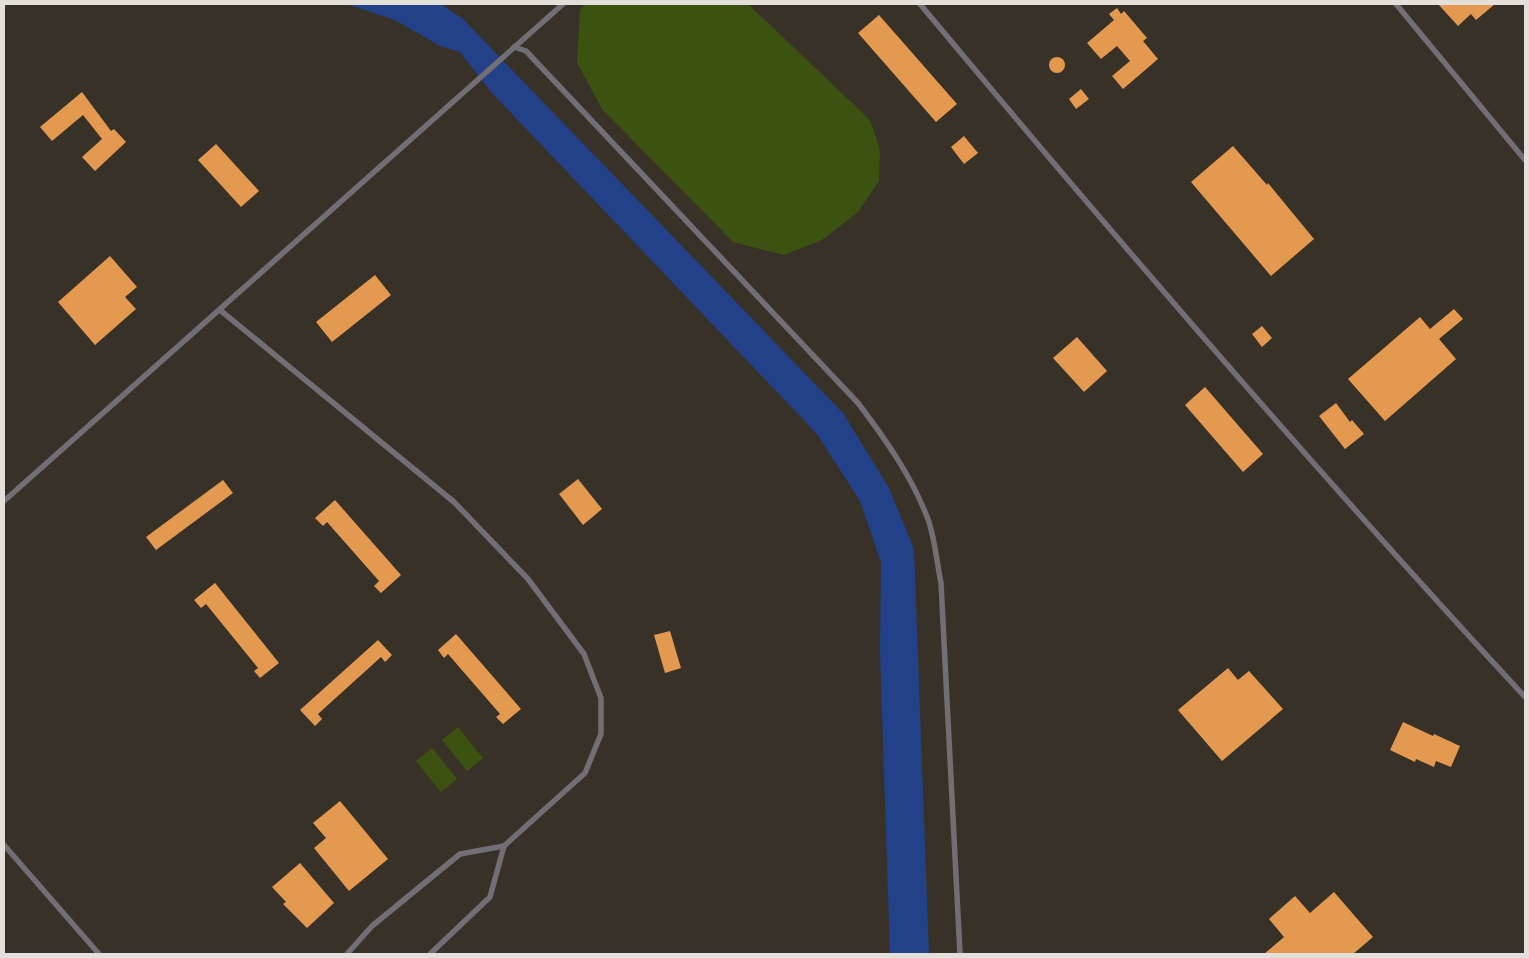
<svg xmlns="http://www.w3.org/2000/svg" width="1529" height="958" viewBox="0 0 1529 958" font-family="Ubuntu,sans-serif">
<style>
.green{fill:#3b5210}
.water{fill:#234189}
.building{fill:#e49951}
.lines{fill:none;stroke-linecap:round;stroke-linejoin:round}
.lane{stroke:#716f75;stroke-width:5.5}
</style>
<rect width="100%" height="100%" fill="#383128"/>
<g class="green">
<polygon points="585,4 748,4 870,120 880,149 879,181 858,212 822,240 784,255 733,242 602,109 577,63 580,10"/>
<polygon points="458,727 483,758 467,771 442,740"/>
<polygon points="432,748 457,779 441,792 416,761"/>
</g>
<polygon class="water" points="346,4 441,4 463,19 843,413 889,488 914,549 929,954 890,954 880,651 881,562 860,501 817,434 492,93 460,52 440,46 395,20"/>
<g class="building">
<polygon points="1438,4 1495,4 1476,20 1471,14 1458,26"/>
<polygon points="1117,8 1121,14 1124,11 1147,38 1143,41 1158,59 1123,89 1112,76 1130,61 1117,46 1101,59 1087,43 1114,20 1109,14"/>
<polygon points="879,15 957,104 936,122 858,33"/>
<circle cx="1057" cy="65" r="8"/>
<polygon points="1081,89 1089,99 1076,109 1069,99"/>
<polygon points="82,92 111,131 114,129 126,142 95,171 82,157 102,139 83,115 52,141 40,127"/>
<polygon points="964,136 978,153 964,164 951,147"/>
<polygon points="216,144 259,191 241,207 198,160"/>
<polygon points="1233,146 1267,185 1268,183 1314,239 1271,276 1191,182"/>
<polygon points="110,256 137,287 125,297 136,309 95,345 58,302"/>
<polygon points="375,275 391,295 332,342 316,322"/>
<polygon points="1454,309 1463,319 1439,339 1456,359 1385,421 1348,379 1420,317 1430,329"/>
<polygon points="1262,326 1272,338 1262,347 1252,334"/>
<polygon points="1077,337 1107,371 1084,392 1053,358"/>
<polygon points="1205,387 1263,454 1243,472 1185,405"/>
<polygon points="1336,403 1350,422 1352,420 1364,434 1345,449 1319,416"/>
<polygon points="578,479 602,509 583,525 559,494"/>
<polygon points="223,480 233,493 156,550 146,537"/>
<polygon points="335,500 401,575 381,593 374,586 379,581 327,522 323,526 315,518"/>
<polygon points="215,583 279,663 260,678 254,671 258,668 206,604 201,608 194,600"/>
<polygon points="670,631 681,668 665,673 654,635"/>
<polygon points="456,634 521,709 503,724 496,717 500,714 448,654 444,658 438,650"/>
<polygon points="378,640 392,655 385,662 381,657 318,714 322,719 315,726 300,710"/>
<polygon points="1228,668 1238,680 1249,671 1283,709 1222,761 1178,710"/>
<polygon points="1403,722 1433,736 1434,734 1460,746 1451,767 1436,761 1434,767 1416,759 1415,762 1390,750"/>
<polygon points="340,801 388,859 349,891 314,848 326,838 313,823"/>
<polygon points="300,863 334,903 307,928 283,904 286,902 272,887"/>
<polygon points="1334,892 1373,937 1353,954 1264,954 1284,937 1269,919 1295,896 1310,913"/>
</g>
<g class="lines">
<g class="lane">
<path d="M920 4C1116 239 1317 472 1525 697"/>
<polyline points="1396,4 1525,160"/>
<path d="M514 47 526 51 858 403C886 440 913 478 929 522 935 541 937 563 941 583L960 954"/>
<polyline points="220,310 454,502 528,579 584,654 601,698 601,734 585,773 504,846 460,854 372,926 347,954"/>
<polyline points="4,501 563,4"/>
<polyline points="4,845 99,954"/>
<polyline points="430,954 490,897 504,846"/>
</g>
</g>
<rect width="1529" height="958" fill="none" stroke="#e3dfd9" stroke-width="10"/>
</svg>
